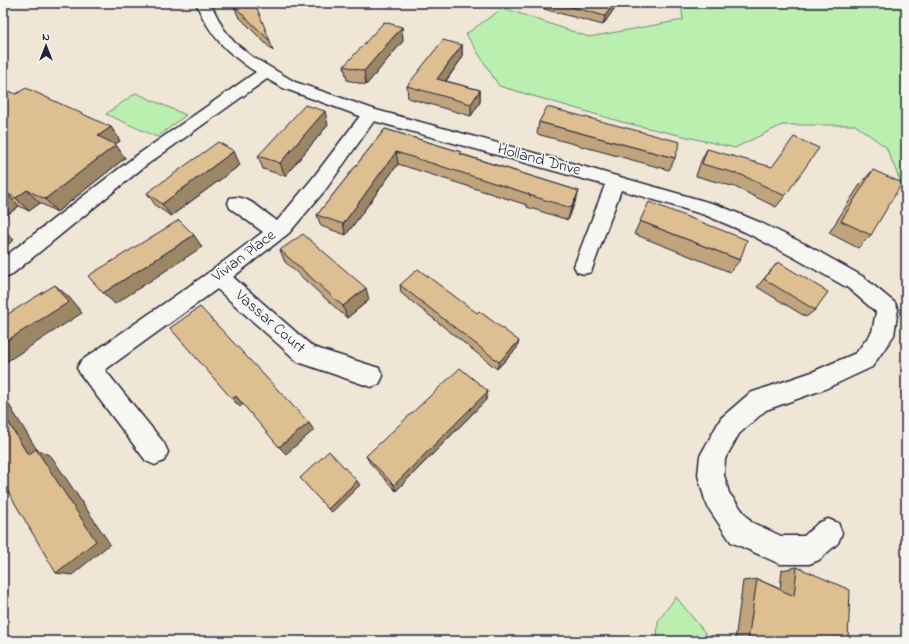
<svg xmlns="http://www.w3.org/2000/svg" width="909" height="644" viewBox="0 0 909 644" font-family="'Indie Flower',sans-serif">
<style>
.green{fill:#baefb0;stroke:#6e8876}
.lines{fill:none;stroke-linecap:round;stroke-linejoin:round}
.minor-casing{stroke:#22223b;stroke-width:3}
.minor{fill:#f6f6f2;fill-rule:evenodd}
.wall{fill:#bfa47d;stroke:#22223b}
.shaded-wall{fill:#9b8666;stroke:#22223b}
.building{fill:#debf91;stroke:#22223b}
.labels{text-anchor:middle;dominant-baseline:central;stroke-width:3.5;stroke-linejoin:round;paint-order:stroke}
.street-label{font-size:16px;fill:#22223b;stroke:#f6f6f2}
</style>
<rect width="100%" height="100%" fill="#efe6d5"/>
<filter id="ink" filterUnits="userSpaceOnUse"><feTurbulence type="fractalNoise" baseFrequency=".025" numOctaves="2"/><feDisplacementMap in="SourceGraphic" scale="8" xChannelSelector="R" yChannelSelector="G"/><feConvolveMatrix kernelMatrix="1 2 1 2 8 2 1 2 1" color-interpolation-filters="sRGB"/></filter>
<g filter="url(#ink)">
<g class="green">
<polygon points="681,3 906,3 906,195 886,147 855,125 782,125 735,148 622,122 499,86 466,34 503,8 589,37 683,20"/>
<polygon points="136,93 186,115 157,137 106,114"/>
<polygon points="676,597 710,639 710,641 657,641 658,621"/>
</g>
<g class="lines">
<defs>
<path id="minor" d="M196 3H210L223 28 234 42 251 56 295 82 376 110 571 163 718 205 759 222 807 245 862 276 895 303 898 309 894 335 872 367 825 389 766 410 739 434 725 459 724 475 729 493 751 522 781 536H804L818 523 828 519 838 523 842 533 838 543 819 560 809 564H780L731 542 709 509 705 500 698 475 700 456 721 418 750 393 812 372 856 353 872 332 876 312 848 288 793 257 745 232 705 215 621 190 591 272 584 274 577 272 574 266 605 185 374 121 326 189 289 233 233 277 313 347 379 368 383 376 379 384 371 387 298 362 217 289 105 370 164 443 168 452 164 461 155 465 146 461 81 375 77 368 81 361 211 271 263 232 230 208 228 203 230 198C246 193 264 212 277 221L312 179 360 116 283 88 267 79 145 166 10 276 3 278V258L133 158 256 72C227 53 209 35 196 3Z"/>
</defs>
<use href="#minor" class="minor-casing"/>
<use href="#minor" class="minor"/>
</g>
<g class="wall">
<polygon points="233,3 270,41 273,51 238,16"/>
<polygon points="545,3 618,3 603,25 544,9"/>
<polygon points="402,27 403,41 366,85 347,80 344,66"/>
<polygon points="462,45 462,58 446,81 480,90 480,102 471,116 408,98 407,86"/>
<polygon points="3,89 16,94 111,127 120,141 115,144 125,158 57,212 40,203 29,211 19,206 3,218"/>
<polygon points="539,122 675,158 669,170 537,134"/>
<polygon points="328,125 285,176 263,169 258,156"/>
<polygon points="385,129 461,152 461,154 579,191 575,202 568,220 527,207 527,205 398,164 346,235 321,226 317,215"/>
<polygon points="707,149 785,196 776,207 735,187 696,176 701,161"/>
<polygon points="240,165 171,216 156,206 147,193"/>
<polygon points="873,170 871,235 858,248 829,233 861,183"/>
<polygon points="640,221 740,260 730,272 634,234"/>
<polygon points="280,250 369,300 347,318 285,262"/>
<polygon points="778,262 815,310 806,317 757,287"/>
<polygon points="400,285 517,348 497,369 401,293"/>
<polygon points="486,400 396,491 370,463 366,456"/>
<polygon points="797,567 848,640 850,641 735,641 743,581 757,579 780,589 782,570"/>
</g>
<g class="shaded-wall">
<polygon points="614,3 618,3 603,25 605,16"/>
<polygon points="402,27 403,41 366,85 364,71"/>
<polygon points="462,45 462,58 438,91 437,79"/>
<polygon points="480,90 480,102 471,116 471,104"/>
<polygon points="325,111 328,125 285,176 280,163"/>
<polygon points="111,127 120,141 108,149 98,136"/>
<polygon points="116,145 125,158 57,212 45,199"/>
<polygon points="234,151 240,165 171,216 162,204"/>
<polygon points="396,152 398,164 346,235 343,224"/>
<polygon points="27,190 40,203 29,211 16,198"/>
<polygon points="579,191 575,202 568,220 571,208"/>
<polygon points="6,193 19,206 3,218 3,195"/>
<polygon points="3,230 14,240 3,248"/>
<polygon points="194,235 202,247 115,304 103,293"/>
<polygon points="55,285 69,297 82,313 3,364 3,343"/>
<polygon points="366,288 369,300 347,318 343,306"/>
<polygon points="519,341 517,348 497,369 499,362"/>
<polygon points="488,391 486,400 396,491 394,485"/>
<polygon points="236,396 243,404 240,407 232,399"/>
<polygon points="3,398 6,400 44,461 28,455 3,413"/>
<polygon points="309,423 314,430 286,454 279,447"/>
<polygon points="36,449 51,456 110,544 72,575 56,573"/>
<polygon points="357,481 360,485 332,512 328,509"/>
</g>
<g class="building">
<polygon points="233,3 255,3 270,41 234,6"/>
<polygon points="557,3 614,3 605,16"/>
<polygon points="384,22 402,27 364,71 344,66"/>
<polygon points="443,40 462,45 437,79 480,90 471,104 407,86"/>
<polygon points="26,88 111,127 98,136 116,145 45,199 27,190 16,198 6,193 3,195 3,89 16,94"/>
<polygon points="305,105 325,111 280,163 258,156"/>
<polygon points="547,107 680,142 675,158 539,122"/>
<polygon points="385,129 461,152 460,154 579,191 571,208 529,195 529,194 396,152 343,224 317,215"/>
<polygon points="794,137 819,148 785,196 742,175 702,164 707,149 772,167"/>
<polygon points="218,142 234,151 162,204 147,193"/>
<polygon points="873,170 902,183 871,235 841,221"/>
<polygon points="649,202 747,240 740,260 640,221"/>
<polygon points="179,220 194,235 103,293 88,276"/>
<polygon points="303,234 366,288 343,306 280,250"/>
<polygon points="778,262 828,292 815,310 764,279"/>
<polygon points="418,269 477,313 479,311 519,341 499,362 400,285"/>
<polygon points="55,285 69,302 3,343 3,317"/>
<polygon points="200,307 309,423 279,447 236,396 232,399 170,328"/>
<polygon points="460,368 488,391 394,485 366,456"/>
<polygon points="3,413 28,455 36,449 96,541 56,573 3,483"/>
<polygon points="329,451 357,481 328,509 300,478"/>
<polygon points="797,567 850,590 848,640 850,641 748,641 757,579 794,596"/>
</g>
</g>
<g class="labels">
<g class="street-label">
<text transform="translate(539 160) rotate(15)">Holland Drive</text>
<text transform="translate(244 256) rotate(-37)">Vivian Place</text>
<text transform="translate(270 322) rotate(41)">Vassar Court</text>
</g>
</g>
<rect width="909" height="644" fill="none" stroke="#f6f6f2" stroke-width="16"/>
<rect x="8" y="8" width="893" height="628" fill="none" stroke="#22223b" stroke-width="1.5" filter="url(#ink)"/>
<g transform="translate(46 46)" stroke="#f6f6f2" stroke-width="3" paint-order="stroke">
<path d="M0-3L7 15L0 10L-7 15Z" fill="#22223b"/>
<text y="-6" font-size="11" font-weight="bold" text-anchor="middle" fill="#22223b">N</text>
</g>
</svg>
